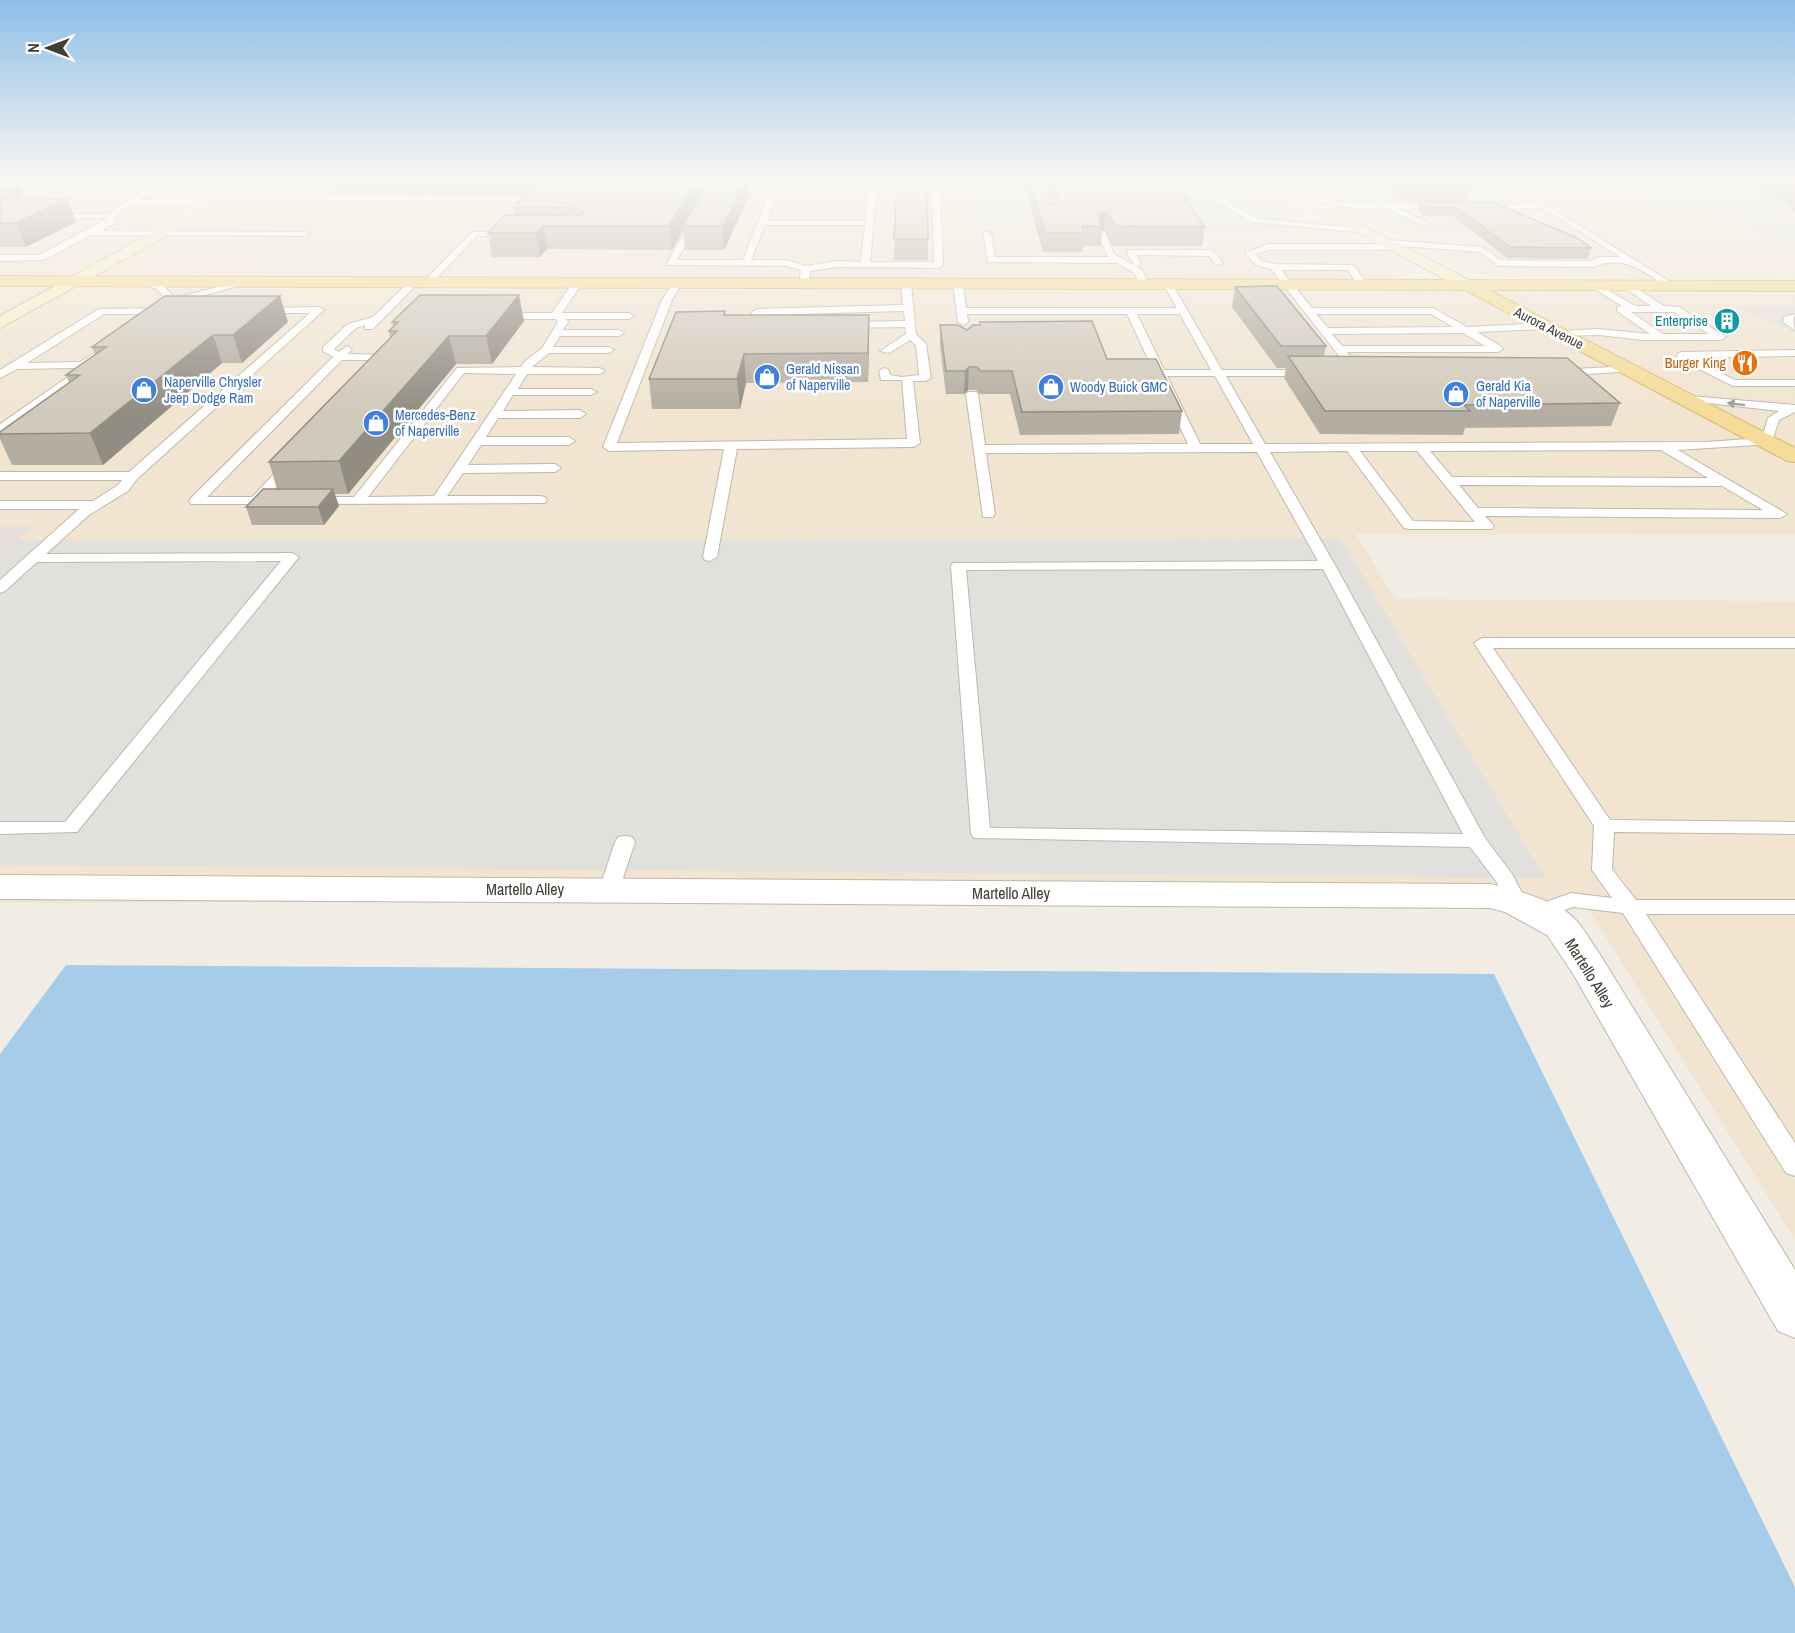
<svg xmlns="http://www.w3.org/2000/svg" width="1795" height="1633" viewBox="0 0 1795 1633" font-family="'Archivo Narrow',sans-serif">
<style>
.commercial{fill:#f1e4d1}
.industrial{fill:#e3dfda}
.parking{fill:#e2e0dd}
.water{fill:#a5cde9}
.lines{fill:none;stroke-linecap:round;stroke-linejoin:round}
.lane-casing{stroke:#beb8ab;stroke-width:2}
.street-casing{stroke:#beb8ab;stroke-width:2}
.secondary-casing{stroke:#cdc098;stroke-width:2}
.primary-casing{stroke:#d8b96b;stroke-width:2}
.path{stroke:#bcb09b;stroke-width:1.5;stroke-dasharray:1.5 1.5;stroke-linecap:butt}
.lane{fill:#fff;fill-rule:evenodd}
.street{fill:#fff;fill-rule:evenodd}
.secondary{fill:#f9edc6;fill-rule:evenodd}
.primary{fill:#f5dc99;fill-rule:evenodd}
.wall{fill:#b4ada1;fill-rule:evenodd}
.shaded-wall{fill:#928d83}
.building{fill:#d1c9bb;stroke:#928d83;stroke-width:1.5}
.oneway{fill:#a09e9a}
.labels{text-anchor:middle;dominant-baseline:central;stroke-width:5;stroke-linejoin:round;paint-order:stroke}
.far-culture-label{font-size:14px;fill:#0d838f;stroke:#fff;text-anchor:end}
.far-street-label{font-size:14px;fill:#423d35;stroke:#fff}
.far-food-label{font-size:14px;fill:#c56008;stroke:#fff;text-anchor:end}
.far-shop-label{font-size:14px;fill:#366cbe;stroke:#fff;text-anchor:start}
.street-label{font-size:16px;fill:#423d35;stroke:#fff}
</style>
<rect width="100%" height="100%" fill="#f1ede5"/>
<g class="commercial">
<polygon points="0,183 217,183 189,206 140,238 71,275 0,275"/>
<polygon points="238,183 1251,183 1406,267 1410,272 1404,276 1388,278 103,274 184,227 229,193"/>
<polygon points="1292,183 1795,183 1795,279 1514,278 1483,275 1468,271"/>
<polygon points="0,288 1795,294 1795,535 1356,534 1395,599 1795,601 1795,1240 1582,899 0,903 0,553 32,527 0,527"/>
</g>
<polygon class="industrial" points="0,527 33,527 0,553"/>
<g class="parking">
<polygon points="964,183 1049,184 1191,195 1199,192 1196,190 1185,190 1172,183 1223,183 1282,216 1261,218 1285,218 1299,225 1292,225 1294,229 1059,228 1057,225 1031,225 1030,221 1025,221 1024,225 970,225"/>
<polygon points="1319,183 1359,183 1401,202 1359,202"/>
<polygon points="1428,183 1483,183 1517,199 1501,200 1504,203 1474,203"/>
<polygon points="1603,183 1768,183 1795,203 1783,203 1791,207 1648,207"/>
<polygon points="1713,210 1769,210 1785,218 1795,218 1795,243 1780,243"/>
<polygon points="1409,212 1427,220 1446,220 1443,217 1498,217 1549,223 1556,229 1422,229 1420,226 1406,226 1380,213"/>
<polygon points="1734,307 1795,307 1795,332"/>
<polygon points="1341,539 1545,878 0,865 0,555 18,540"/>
</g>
<polygon class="water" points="66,965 1494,974 1795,1587 1795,1633 0,1633 0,1054"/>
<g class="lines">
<defs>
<g id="lane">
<polygon points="0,183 10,183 0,187"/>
<polygon points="40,183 50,183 0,205 0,200"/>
<polygon points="70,183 79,183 75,186 147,186 151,188 150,192 139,200 206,200 210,202 206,204 132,204 116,215 115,223 101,231 306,232 310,234 306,236 91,235 44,260 0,261 0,255 39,255 108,218 0,218 0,214 108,214 143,190 63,190 63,186"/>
<polygon points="281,183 290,183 269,196 547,198 551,200 547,202 211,200 207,198 211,196 258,196"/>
<path d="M713 183H721L677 260H743L773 184H873L877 186 870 262H934L932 190 938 186V183H946L945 189 940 191 943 265 939 268 837 267 810 271 809 283 804 286 799 283 801 270 786 266 668 265 667 263ZM779 188H869L865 221H767ZM765 225H865L861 262 837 261 806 266 787 260H751Z"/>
<polygon points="1187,183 1196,183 1256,218 1366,229 1370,231 1366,233 1251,222"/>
<polygon points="1335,183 1345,183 1390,204 1443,206 1447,208 1443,210 1400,209 1427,222 1428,224 1424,226 1387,209 1355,208 1297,198 1301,196 1355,204 1377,204"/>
<polygon points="1000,187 1044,187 1049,200 1042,202 1038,191 997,191"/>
<path d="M1535 198 1677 286 1669 288C1642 271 1625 254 1593 267L1498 266 1480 252 1401 246 1397 250H1269L1255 254 1262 261 1274 264 1354 265 1367 285 1365 287H1359L1348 270H1281L1312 308H1433L1467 327 1546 323 1551 326 1546 329 1477 332 1502 347 1503 349 1498 352H1347L1363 373 1358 376 1354 375 1271 269 1256 265 1245 253 1268 244H1385V241L1388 240 1482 247 1500 260 1591 261 1599 257H1620L1543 208 1482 210 1478 208 1482 206 1536 204 1531 200ZM1316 314H1431L1453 327 1328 328ZM1463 333 1485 346H1342L1332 334Z"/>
<polygon points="987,231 991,233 995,257 1108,257 1098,234 1105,232 1114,254 1141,269 1150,284 1142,286 1134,273 1117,263 988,262 983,233"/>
<polygon points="472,232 513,232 517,234 513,236 477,236 431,284 425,284 425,280"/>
<polygon points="1128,250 1212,250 1223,263 1216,265 1209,256 1137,255 1141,263 1137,266 1134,265 1127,252"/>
<polygon points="141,278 163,285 175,298 248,279 253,282 176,303 170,308 174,311 169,314 104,314 27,363 80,362 101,349 106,352 105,354 86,367 80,378 0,433 0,424 72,374 75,368 17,369 0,378 0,370 99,309 164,308 162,306 168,301 157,289 138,283 138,279"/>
<polygon points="411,280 419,282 373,329 365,329 365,325 356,328 334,349 339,352 347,346 352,349 348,354 391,355 392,357 385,366 377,366 376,364 379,360 342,360 207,497 252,497 289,458 297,458 299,461 297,464 267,497 282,498 284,501 282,504 191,504 189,501 191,498 333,357 323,351 323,347 348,324 373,317"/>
<path d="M574 281 582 283 562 313H629L634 316 629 319H566L568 322 563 330H619L624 333 619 336H560L553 347H609L614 350 609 353H549L532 367 600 368 605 371 600 374H527L518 389H591L597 392 591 395H513L503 411 580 410 586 414 580 418H498L486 437H569L575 441 569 445H481L468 465 555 464 561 468 555 472 463 473 447 496H540L545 497 547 500 545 503 308 504 306 501 308 498 313 497H354L457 368 521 367 525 361 542 348 558 322 556 319H498L493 316 498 313H552ZM464 373 516 374 434 496 368 497Z"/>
<polygon points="674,281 682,283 672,300 617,443 907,439 902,380 881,380 879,371 884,368 888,369 890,375 902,377 919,375 916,345 910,340 889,353 880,351 906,334 905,327 843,328 838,325 843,322 905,321 904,311 761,315 760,321 776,324 776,328 772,329 749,323 752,312 757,309 903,305 901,284 906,281 911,284 916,334 926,344 931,378 925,381 913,381 920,443 914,447 737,449 717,557 710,561 705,560 703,557 724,449 609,451 603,447 662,300"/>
<path d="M958 281 963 284 966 308H1177L1163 284 1171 282 1222 370H1310L1315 373 1310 376H1226L1265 444 1706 442 1762 438 1768 418 1779 411 1682 400 1676 397 1678 395 1795 405V412L1779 420 1771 444 1678 450 1787 514 1780 518 1485 516 1494 526 1492 529H1409L1404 528 1347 451 1270 452 1335 565 1485 838 1512 874 1527 902 1523 907 1516 909 1509 907 1496 881 1470 847 974 838 971 834 951 566 953 563 1318 561 1257 452 986 453 995 514 993 517H983L966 394 968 392H976L978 394 985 445 1188 444 1127 314H967L968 322 963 325 958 322 953 284ZM1137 314H1180L1211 370H1164ZM1167 376H1215L1253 444H1200ZM1661 450 1708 478 1452 477 1430 451ZM1360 451H1417L1475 522 1413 521ZM1459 485 1722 486 1763 510 1478 508ZM1323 569 1463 834 990 828 966 570Z"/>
<path d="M1596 283 1635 306H1651L1622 286 1630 284 1664 306 1679 307 1726 337 1721 340H1643L1599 335 1558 336V332L1562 331 1599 329 1650 334 1617 311V307L1622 306 1593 288V284ZM1631 312H1674L1709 334H1663Z"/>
<polygon points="256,308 319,307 324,310 137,479 128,491 89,515 46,554 292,553 299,557 77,832 0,834 0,822 65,822 281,561 37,562 5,591 0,593 0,580 79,509 0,509 0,501 93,501 118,485 122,480 0,480 0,472 129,472 310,313 259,313 254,310"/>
<polygon points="1795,314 1793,321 1795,330 1783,322 1784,317"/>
<polygon points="1795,350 1795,356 1690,358 1735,380 1795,380 1795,386 1733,386 1677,358 1678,353 1682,352"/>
<polygon points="1628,366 1632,367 1632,371 1559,376 1554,373 1559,370"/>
<polygon points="1482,638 1795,638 1795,648 1493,648 1610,820 1795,822 1795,834 1614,832 1612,869 1636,900 1795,900 1795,914 1646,914 1795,1143 1795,1176 1786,1173 1623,913 1573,907 1537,920 1529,918 1526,913 1529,908 1571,893 1612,898 1592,870 1594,826 1474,643"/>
<polygon points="625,836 632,837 635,842 619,890 616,895 609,897 602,895 599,890 615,842 618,837"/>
</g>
<path id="street" d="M0 875 1490 884C1513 889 1557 901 1574 918 1584 928 1591 942 1599 953L1795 1270V1338L1778 1331 1572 972 1547 935 1505 912 1490 908 0 899Z"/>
<g id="secondary">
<polygon points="221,183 234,183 211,205 167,236 0,328 0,316 157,230"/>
<polygon points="1266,183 1281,183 1473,282 1475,285 1473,288 1461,288"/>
</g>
<polygon id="primary" points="0,276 1795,281 1795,291 1489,290 1795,448 1795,462 1787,461 1465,290 0,286"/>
</defs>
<use href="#lane" class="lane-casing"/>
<use href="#street" class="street-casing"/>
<use href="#secondary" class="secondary-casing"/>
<use href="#primary" class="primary-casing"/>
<polyline class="path" points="1681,208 1688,208"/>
<use href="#lane" class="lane"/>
<use href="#street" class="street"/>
<use href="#secondary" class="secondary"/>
<use href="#primary" class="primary"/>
</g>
<g class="wall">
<polygon points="85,183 153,183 149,185 85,184"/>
<polygon points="331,183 703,183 704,192 709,183 749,183 750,194 724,250 685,250 683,230 672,250 547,249 540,257 492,257 488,233 514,216 513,207 525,195 334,194"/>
<polygon points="890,183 936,183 935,185 927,185 928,260 894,260 897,185 890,185"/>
<path d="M1023 183H1175L1205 227 1202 246H1113L1104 230 1102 231 1101 246H1083V252H1043L1026 193 1027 185H1024ZM1041 185H1045L1053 204 1048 203Z"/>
<polygon points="1382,183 1467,183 1472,185 1468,202 1406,202"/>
<polygon points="1741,183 1795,183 1795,212 1790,210 1791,206"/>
<polygon points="0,187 19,187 24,198 67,199 76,222 26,247 0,247"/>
<polygon points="1420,202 1492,202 1591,248 1588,259 1507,258 1453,216 1424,216 1418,211"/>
<polygon points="1235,287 1326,346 1324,357 1620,403 1611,426 1465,428 1463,435 1320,434 1284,378 1286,368 1277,368 1232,307"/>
<polygon points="726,315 869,342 868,382 746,383 740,409 652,409 649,379"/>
<polygon points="524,321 492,364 456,364 348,494 335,494 339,506 324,525 252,525 246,507 277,489 269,462 390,338 389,331 393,326 392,322"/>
<polygon points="288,322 242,363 222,363 103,465 12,465 0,439 0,432 69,382 66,375 95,354 92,347"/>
<polygon points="980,322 1107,359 1182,411 1179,434 1020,435 1010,394 980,394 976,390 968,390 964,394 946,394 940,346 940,325 967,330 980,325"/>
</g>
<g class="shaded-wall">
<polygon points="696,183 703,183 704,194 683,226 683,230 672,250 669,226"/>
<polygon points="743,183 749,183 750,194 724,250 723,226"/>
<polygon points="19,187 28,209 22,212 14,190"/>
<polygon points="67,199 76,222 26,247 16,223"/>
<polygon points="1106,211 1104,230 1102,231 1102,226 1098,214"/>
<polygon points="543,226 547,249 540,257 536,233"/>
<polygon points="519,295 524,321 492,364 486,336"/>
<polygon points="280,296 288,322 242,363 233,335"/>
<polygon points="869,315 869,342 868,382 868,353"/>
<polygon points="213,335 222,363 103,465 90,433"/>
<polygon points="449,336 456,364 348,494 339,461"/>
<polygon points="744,354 746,383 740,409 737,379"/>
<polygon points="969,367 968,390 964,394 965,371"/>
<polygon points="333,489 339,506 324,525 318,507"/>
</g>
<g class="building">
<polygon points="537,183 696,183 669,226 543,226 536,233 488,233 505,215 578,216 584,213 578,208 513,207"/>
<polygon points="709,183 743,183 723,226 683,226"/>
<polygon points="897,183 927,183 928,239 894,239"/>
<polygon points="1030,183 1040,183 1048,203 1054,205 1059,200 1052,183 1175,183 1205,227 1115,226 1106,211 1098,214 1102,226 1082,226 1084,233 1045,233"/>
<polygon points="1407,183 1467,183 1472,185 1410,185"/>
<polygon points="0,187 19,187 14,190 0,190"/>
<polygon points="0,198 67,199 16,223 0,223"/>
<polygon points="1420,202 1492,202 1577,238 1591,248 1510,247 1455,207 1427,207"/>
<polygon points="1277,286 1326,346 1281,346 1235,287"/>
<polygon points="420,295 519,295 486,336 449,336 339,461 269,462 397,331 389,331 398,322 392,322"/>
<polygon points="165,296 280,296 233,335 213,335 90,433 0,434 0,432 80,375 66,375 106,347 92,347"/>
<polygon points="725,311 724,315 869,315 868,353 744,354 737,379 649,379 676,312"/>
<polygon points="1092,321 1107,359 1156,359 1182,411 1022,412 1012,371 981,371 977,367 969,367 965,371 946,371 940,325 958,325 967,330 973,325 980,325 980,322"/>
<polygon points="1288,356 1567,358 1620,403 1464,405 1470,411 1325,411"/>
<polygon points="263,489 333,489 318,507 246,507"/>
</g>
<defs><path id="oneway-solid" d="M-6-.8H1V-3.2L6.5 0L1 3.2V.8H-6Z" transform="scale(1.5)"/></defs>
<use class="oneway" href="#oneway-solid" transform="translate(1736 404) rotate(-173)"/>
<linearGradient id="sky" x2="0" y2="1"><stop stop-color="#8dbee8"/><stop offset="0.44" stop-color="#f9f7f3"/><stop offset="1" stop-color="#f9f7f3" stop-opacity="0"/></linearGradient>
<rect width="1795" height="412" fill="url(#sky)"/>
<defs>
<symbol id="building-disc" viewBox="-11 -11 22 22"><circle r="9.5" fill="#0f9aa8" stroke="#fff"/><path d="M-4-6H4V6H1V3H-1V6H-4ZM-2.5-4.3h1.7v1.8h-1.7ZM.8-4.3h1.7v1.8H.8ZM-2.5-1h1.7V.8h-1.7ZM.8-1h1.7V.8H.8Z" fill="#fff"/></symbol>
<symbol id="restaurant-disc" viewBox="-11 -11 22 22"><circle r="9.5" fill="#e8710a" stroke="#fff"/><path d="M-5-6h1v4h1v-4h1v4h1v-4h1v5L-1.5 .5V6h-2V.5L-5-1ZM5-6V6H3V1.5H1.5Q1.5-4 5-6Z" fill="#fff"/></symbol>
<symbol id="shop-disc" viewBox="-11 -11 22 22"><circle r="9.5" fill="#3f7fe0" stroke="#fff"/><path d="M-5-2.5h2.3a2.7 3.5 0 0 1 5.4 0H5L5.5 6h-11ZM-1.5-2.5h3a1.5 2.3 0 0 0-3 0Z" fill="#fff"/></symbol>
</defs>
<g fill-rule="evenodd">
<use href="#building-disc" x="1712" y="306" width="30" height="30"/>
<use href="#restaurant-disc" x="1730" y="348" width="30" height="30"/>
<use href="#shop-disc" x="752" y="362" width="30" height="30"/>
<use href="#shop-disc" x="1036" y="372" width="30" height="30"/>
<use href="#shop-disc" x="129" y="375" width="30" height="30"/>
<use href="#shop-disc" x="1441" y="379" width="30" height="30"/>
<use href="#shop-disc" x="361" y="408" width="30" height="30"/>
</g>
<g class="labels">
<g class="far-culture-label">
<text x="1708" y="321">Enterprise</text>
</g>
<g class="far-street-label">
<text transform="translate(1549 328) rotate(27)">Aurora Avenue</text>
</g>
<g class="far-food-label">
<text x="1726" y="363">Burger King</text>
</g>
<g class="far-shop-label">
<text x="786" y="369">Gerald Nissan<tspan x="786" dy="16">of Naperville</tspan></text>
<text x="164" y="382">Naperville Chrysler<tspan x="164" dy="16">Jeep Dodge Ram</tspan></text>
<text x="1476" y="386">Gerald Kia<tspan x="1476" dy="16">of Naperville</tspan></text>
<text x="1070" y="387">Woody Buick GMC</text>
<text x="395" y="415">Mercedes-Benz<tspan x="395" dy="16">of Naperville</tspan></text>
</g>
<g class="street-label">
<text x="525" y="889">Martello Alley</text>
<text x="1011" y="893">Martello Alley</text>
<text transform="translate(1590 973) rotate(58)">Martello Alley</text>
</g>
</g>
<g transform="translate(48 48) rotate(270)" stroke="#ffffff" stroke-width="4.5" paint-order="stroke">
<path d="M0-4.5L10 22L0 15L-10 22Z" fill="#423d35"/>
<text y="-9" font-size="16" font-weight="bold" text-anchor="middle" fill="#423d35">N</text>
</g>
</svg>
